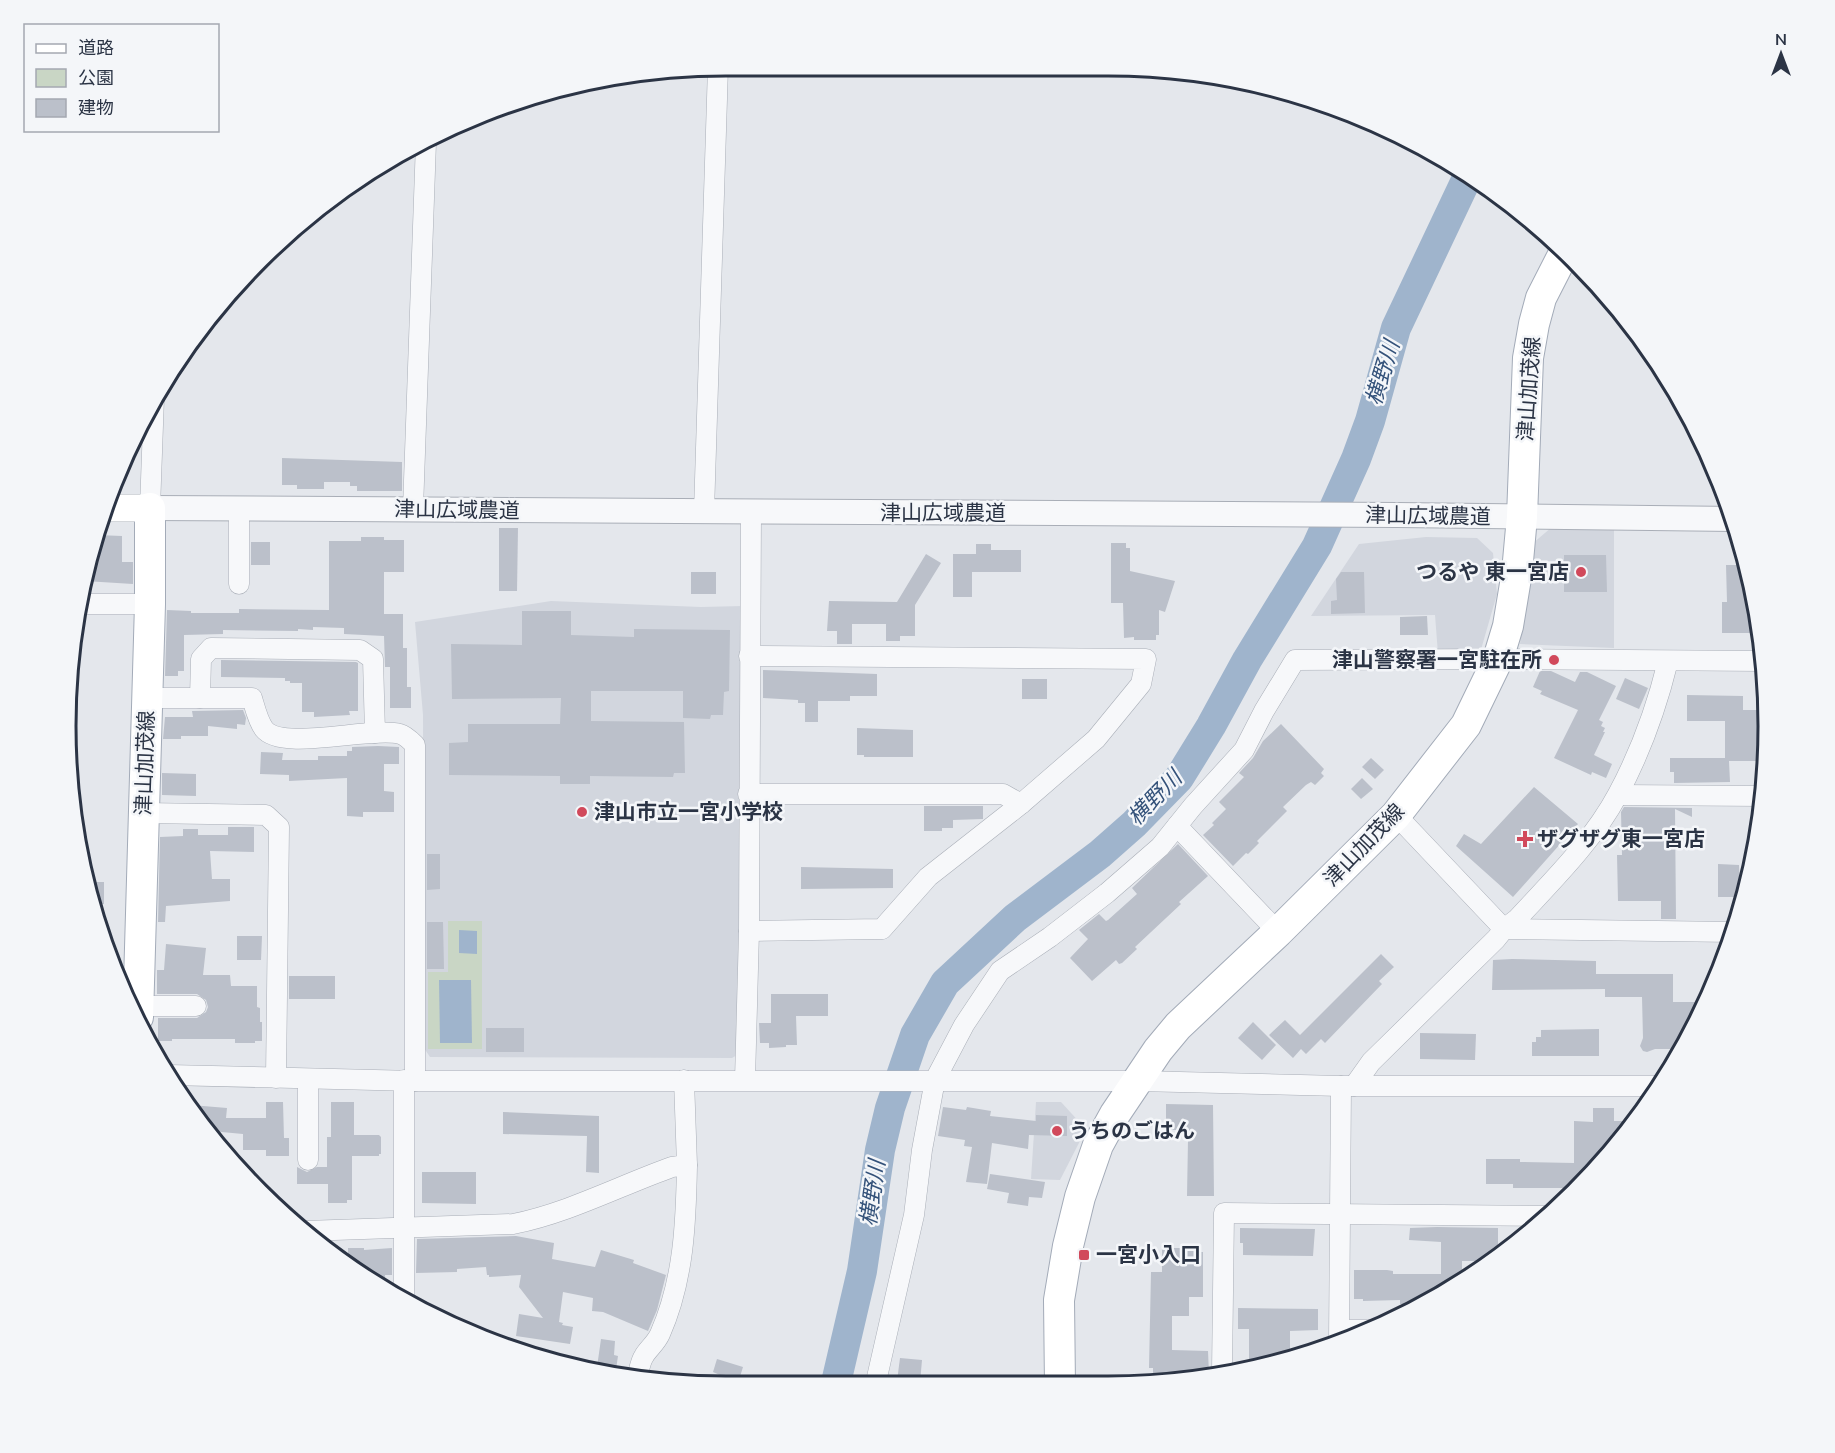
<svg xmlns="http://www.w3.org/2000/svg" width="1835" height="1453" viewBox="0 0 1835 1453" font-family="'Nunito Sans','Noto Sans JP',sans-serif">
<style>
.built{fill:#d2d6de}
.green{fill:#c9d6c5}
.water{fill:#9fb4cc}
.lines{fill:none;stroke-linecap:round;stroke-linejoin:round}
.river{stroke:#9fb4cc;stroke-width:30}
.building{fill:#bbc0ca}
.minor-casing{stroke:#a9aeb7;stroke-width:21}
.tertiary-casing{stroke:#a9aeb7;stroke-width:26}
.secondary-casing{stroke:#a9aeb7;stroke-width:28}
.primary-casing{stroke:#a3abb8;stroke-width:32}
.minor{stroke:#f7f8fa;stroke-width:20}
.tertiary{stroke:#f7f8fa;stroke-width:24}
.secondary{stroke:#fff;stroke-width:27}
.primary{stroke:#fff;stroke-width:30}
.poi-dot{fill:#d1495b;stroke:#f4f6f9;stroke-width:2}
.labels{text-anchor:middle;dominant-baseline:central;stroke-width:5;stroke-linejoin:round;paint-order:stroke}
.street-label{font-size:21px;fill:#2b3445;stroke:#f4f6f9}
.poi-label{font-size:21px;font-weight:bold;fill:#2b3445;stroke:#f4f6f9;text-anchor:start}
.water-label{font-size:22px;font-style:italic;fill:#34527a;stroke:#f4f6f9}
.rim{fill:none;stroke:#2b3445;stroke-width:3}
</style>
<rect width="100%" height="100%" fill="#e4e7ec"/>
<g class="built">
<polygon points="1552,527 1614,528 1614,648 1520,644 1532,544"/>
<polygon points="1426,537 1477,538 1493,553 1497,594 1480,653 1438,654 1435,615 1311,616 1359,544"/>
<polygon points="551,601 701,607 743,606 737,1055 732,1058 430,1057 424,1048 423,715 415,622"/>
<polygon points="1036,1102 1061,1102 1082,1125 1082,1137 1060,1180 1031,1179"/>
</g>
<polygon class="green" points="448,921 482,921 482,1049 428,1049 428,972 448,972"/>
<g class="water">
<polygon points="459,930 477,931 477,954 459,953"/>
<polygon points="439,980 471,980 472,1043 440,1043"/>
</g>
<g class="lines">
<polyline class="river" points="835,1387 862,1271 880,1150 890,1108 915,1035 945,983 1015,918 1100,854 1134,824 1179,778 1211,726 1247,660 1317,546 1356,459 1370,421 1396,328 1468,176"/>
</g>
<g class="building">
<polygon points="282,458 402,462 402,491 357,491 357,486 350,486 350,482 324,482 324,489 297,489 297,485 282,485"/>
<polygon points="499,528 518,528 517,591 499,591"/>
<polygon points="97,535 122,536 122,562 133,562 133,584 85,581 88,556"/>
<polygon points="361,537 384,537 384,540 404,540 404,572 384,572 384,614 403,614 403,648 407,648 407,687 411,687 411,708 390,708 390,667 385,667 384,636 344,634 344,628 313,627 313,630 298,629 298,631 223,630 223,634 184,635 184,671 178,671 178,676 165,676 167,610 191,611 191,613 239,613 239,609 329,610 329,541 361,541"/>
<rect x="251" y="542" width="19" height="23"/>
<polygon points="1111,543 1126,543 1126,548 1130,548 1130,571 1175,581 1165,612 1159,610 1159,635 1156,635 1156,640 1134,640 1134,637 1124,638 1123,603 1111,603"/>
<polygon points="976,544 991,544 991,550 1021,550 1021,572 972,572 972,597 953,597 953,554 976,554"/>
<polygon points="926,554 941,563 915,605 915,636 900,636 900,641 886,641 886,624 852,624 852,644 837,644 837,631 827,631 829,601 897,602"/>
<polygon points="1564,555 1606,555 1607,592 1564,592"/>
<polygon points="1726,565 1746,565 1748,575 1749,603 1755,603 1762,633 1722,633 1722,602 1727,602"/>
<rect x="691" y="572" width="25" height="22"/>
<polygon points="1341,572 1364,572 1365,613 1331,614 1331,601 1337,600 1336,579"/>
<polygon points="522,611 571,611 571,635 634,637 634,629 730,630 729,691 724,692 723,715 711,715 710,719 683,718 683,691 591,691 591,721 684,722 685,773 674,773 673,777 590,776 590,784 560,784 560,776 449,775 449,743 468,742 468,724 560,724 561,698 452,699 451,644 522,645"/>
<polygon points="1427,616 1428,635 1400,635 1400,617"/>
<polygon points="221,660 356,662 358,663 358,711 349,711 350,715 314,717 314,712 302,712 302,683 290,683 290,681 285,681 285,678 221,677"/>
<polygon points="763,670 877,674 877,696 850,696 850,701 818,701 818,722 805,722 805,703 798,703 798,700 763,698"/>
<polygon points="1540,671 1551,671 1575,682 1580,672 1587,672 1616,686 1599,720 1603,722 1601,726 1605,728 1603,732 1605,732 1594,755 1612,764 1606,778 1592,772 1591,775 1554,758 1578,710 1540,694 1542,691 1533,687"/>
<polygon points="1625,678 1648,688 1639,709 1616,699"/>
<rect x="1022" y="679" width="25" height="20"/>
<polygon points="1687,695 1743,696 1743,710 1759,710 1759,735 1766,735 1767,761 1729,761 1730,782 1674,783 1674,772 1670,772 1670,758 1725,758 1725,721 1687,721"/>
<polygon points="243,710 246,718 245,725 237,724 237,729 208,726 208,736 181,736 181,739 163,739 165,717 193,717 192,711"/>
<polygon points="1281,724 1324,769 1321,773 1324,776 1315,785 1311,782 1306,785 1283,807 1287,811 1257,841 1259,843 1248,854 1246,853 1233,866 1203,835 1214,825 1212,823 1226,809 1219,802 1244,777 1239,773 1253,758 1263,741"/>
<polygon points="857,728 913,730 913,757 864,757 864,755 857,755"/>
<polygon points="378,746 399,747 399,764 384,764 384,791 394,792 394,812 363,812 363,817 347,816 347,778 289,781 289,775 260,774 261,752 283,753 282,760 318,760 318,756 347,756 347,751 352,751 352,747"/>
<polygon points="1371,758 1384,770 1375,779 1362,767"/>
<polygon points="162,773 196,774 196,796 162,795"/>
<polygon points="1362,778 1373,789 1361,799 1351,789"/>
<polygon points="1534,787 1578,824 1513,897 1456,846 1464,834 1481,844"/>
<polygon points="924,806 983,806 983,819 953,820 953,828 942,828 942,831 924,831"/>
<polygon points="1624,807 1692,808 1692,817 1675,809 1676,919 1661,919 1661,901 1618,901 1617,855 1622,855 1621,812"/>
<polygon points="228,827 254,827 254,852 210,851 212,879 230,879 230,901 166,906 165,922 158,922 160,837 183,836 183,829 198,829 198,835 228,835"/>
<polygon points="1178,844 1208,876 1179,902 1181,904 1135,947 1137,949 1122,963 1119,964 1116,960 1092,981 1070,958 1088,939 1079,930 1099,914 1106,921 1108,920 1137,894 1132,888"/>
<polygon points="427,854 440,854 440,889 427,890"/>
<polygon points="1718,864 1739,865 1740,897 1718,897"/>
<polygon points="801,867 893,869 893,888 801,889"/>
<polygon points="86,882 104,882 104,904 91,904"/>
<polygon points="427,922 443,922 444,969 427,969"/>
<polygon points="237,936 262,936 261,960 237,960"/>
<polygon points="166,944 206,948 203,975 230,975 231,986 257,986 257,1007 260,1008 260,1022 262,1022 262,1041 255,1041 255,1043 235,1043 235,1039 172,1039 172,1041 158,1041 158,1018 197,1018 206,1012 208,1007 206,1000 197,994 157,994 157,970 164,970"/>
<polygon points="1381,954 1394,967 1379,981 1382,984 1325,1043 1321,1039 1306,1054 1301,1049 1293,1058 1269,1035 1285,1020 1300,1035"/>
<polygon points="1512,959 1596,961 1596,974 1673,974 1673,1002 1707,1002 1701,1018 1682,1049 1655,1049 1647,1052 1643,1051 1640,1046 1643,1038 1642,997 1605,997 1605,989 1492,990 1493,960"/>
<rect x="289" y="976" width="46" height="23"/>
<polygon points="771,994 828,994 828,1016 796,1016 797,1045 786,1045 786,1047 769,1048 769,1043 760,1043 759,1023 771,1023"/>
<polygon points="1253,1022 1276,1045 1262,1060 1238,1038"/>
<rect x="486" y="1028" width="38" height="24"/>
<polygon points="1599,1029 1599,1056 1532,1056 1532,1042 1536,1042 1536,1037 1541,1037 1541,1030"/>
<polygon points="1420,1033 1476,1034 1475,1060 1420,1059"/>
<polygon points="266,1102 283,1102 284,1138 289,1138 289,1156 266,1156 266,1150 243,1150 243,1134 211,1131 191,1105 227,1108 226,1118 266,1118"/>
<polygon points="331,1102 354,1102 354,1135 379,1135 381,1137 381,1154 379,1154 379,1156 352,1156 352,1200 347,1200 347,1203 328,1203 328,1184 297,1184 297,1167 307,1172 317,1167 327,1167 327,1137 331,1137"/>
<polygon points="1166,1104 1213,1105 1214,1196 1187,1196 1188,1140 1184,1140 1183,1130 1166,1130"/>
<polygon points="943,1107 966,1110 967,1107 991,1111 990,1116 1036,1121 1036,1115 1067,1116 1067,1136 1029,1135 1028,1149 992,1143 987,1184 966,1182 972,1147 964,1146 965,1140 938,1136"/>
<polygon points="1593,1108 1614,1108 1614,1121 1637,1121 1633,1128 1577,1188 1513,1188 1513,1184 1486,1184 1486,1159 1520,1159 1520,1162 1574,1163 1574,1121 1593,1122"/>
<polygon points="503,1112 599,1116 599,1173 586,1172 587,1136 503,1134"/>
<polygon points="422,1172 476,1172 476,1204 422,1203"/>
<polygon points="990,1174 1045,1182 1042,1198 1029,1197 1028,1206 1007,1203 1009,1193 987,1189"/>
<polygon points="1437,1227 1498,1228 1498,1256 1491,1261 1462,1261 1462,1282 1439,1298 1427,1304 1400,1304 1400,1300 1363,1301 1363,1299 1354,1299 1354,1270 1387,1270 1393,1271 1393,1274 1441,1274 1441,1242 1409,1240 1410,1228"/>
<polygon points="1240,1228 1315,1229 1313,1256 1243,1255 1243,1243 1240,1243"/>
<polygon points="516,1236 554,1243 552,1259 595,1267 601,1250 634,1260 633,1263 666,1275 657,1310 648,1331 603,1312 592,1311 593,1298 563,1292 559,1322 563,1323 562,1325 573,1327 570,1344 516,1336 519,1314 543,1318 519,1287 521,1275 489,1277 489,1275 487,1275 486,1267 457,1269 457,1272 416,1273 417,1239"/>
<polygon points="348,1248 364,1248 364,1250 392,1248 392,1275 385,1275 386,1290 359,1275 333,1254 348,1253"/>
<polygon points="1162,1248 1199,1248 1199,1252 1203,1252 1203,1297 1189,1297 1189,1316 1172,1316 1172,1350 1208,1351 1209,1374 1194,1377 1194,1375 1153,1374 1153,1368 1149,1368 1151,1272 1162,1272"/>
<polygon points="1238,1308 1318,1309 1318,1330 1290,1331 1290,1358 1249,1366 1249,1329 1238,1329"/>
<polygon points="601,1339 615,1341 614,1355 618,1356 615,1376 596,1374"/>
<polygon points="900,1358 922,1360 920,1383 897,1381"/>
<polygon points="717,1359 743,1367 738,1383 713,1372"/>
</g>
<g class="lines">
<defs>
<g id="minor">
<polyline points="150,508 154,397"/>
<polyline points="413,509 426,142"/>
<polyline points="704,512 718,67"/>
<polyline points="239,584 239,509"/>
<polyline points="82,604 150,604"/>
<polyline points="749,656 1146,659 1141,684 1096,739 1021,804 928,877 882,929 749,931"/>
<path d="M147 698H252C255 708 258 721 264 729 282 752 372 726 400 734 405 735 411 741 415 745V1081"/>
<polyline points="200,698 201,659 211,648 360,650 373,659 375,733"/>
<polyline points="748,794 1003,794 1021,804"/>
<polyline points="1618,795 1763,796"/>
<polyline points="144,813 266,815 279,827 276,1078"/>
<polyline points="1396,815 1504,929 1734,932"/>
<polyline points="1177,826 1278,932"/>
<polyline points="138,1006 196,1006"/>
<polyline points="169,1075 415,1081 1138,1081 1341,1086 1659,1086"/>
<polyline points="308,1079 308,1160"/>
<polyline points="404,1080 404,1300"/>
<polyline points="745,1080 749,931 751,513"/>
<path d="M1354 1086 1371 1062 1496 939 1504 929 1517 919C1553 880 1593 841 1618 794 1640 753 1657 706 1668 661"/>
<path d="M305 1231 513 1224C568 1213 619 1186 672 1167L687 1165 684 1080"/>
<polyline points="1340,1330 1369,1330"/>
<polyline points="1339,1343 1341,1086"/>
<polyline points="1222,1372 1224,1213 1551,1216"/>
<path d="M637 1378C639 1371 640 1362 644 1356 648 1349 656 1343 660 1334 684 1280 686 1222 687 1165"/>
<polyline points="875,1386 914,1215 922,1150 935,1080 964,1025 1000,971 1050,937 1107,893 1160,847 1193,806 1244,750 1264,711 1295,660 1498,659 1764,661"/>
</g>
<polyline id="tertiary" points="150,508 1397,515 1735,519"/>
<polyline id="secondary" points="108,508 150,508"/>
<g id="primary">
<polyline points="138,1017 150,604 150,508"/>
<polyline points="1060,1386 1059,1300 1068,1246 1080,1197 1098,1145 1115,1114 1158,1050 1178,1026 1278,932 1396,815 1466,725 1498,659 1508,626 1517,572 1522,517 1528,358 1534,324 1541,298 1565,251"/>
</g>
</defs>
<use href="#minor" class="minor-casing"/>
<use href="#tertiary" class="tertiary-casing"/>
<use href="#secondary" class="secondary-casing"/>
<use href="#primary" class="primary-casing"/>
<use href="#minor" class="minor"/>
<use href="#tertiary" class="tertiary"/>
<use href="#secondary" class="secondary"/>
<use href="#primary" class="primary"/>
</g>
<g class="poi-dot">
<circle cx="1581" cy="572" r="6"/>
<circle cx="1554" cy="660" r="6"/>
<circle cx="582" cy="812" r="6"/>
<path d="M1522 830h6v6h6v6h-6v6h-6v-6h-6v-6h6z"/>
<circle cx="1057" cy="1131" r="6"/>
<rect x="1078" y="1249" width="12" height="12" rx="3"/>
</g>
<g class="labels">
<g class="street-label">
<text transform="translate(1529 389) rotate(-86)">津山加茂線</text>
<text transform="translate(457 510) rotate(1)">津山広域農道</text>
<text x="943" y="513">津山広域農道</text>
<text transform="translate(1428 516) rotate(1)">津山広域農道</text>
<text transform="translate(145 763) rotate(-88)">津山加茂線</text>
<text transform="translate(1364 845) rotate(-46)">津山加茂線</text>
</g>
<g class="poi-label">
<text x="1569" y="572" text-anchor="end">つるや 東一宮店</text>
<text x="1542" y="660" text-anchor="end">津山警察署一宮駐在所</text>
<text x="594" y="812">津山市立一宮小学校</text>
<text x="1537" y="839">ザグザグ東一宮店</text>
<text x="1069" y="1131">うちのごはん</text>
<text x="1096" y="1255">一宮小入口</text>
</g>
<g class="water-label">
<text transform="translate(1383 373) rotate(-73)">横野川</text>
<text transform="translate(1155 798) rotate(-46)">横野川</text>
<text transform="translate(873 1193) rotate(-82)">横野川</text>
</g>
</g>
<path d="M0 0H1835V1453H0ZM726 76H1108A650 650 0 0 1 1758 726V726A650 650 0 0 1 1108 1376H726A650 650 0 0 1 76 726V726A650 650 0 0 1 726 76Z" fill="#f4f6f9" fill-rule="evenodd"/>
<path class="rim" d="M726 76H1108A650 650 0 0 1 1758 726V726A650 650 0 0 1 1108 1376H726A650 650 0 0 1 76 726V726A650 650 0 0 1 726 76Z"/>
<rect x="24" y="24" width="195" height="108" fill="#f4f6f9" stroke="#a4a8b1" stroke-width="1.5"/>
<rect x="36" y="44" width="30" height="9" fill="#ffffff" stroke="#a4a8b1" stroke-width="1.5"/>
<text x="78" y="54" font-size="18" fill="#2b3445">道路</text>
<rect x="36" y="69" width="30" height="18" fill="#c9d6c5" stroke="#a4a8b1" stroke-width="1.5"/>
<text x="78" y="84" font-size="18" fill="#2b3445">公園</text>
<rect x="36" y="99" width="30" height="18" fill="#bbc0ca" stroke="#a4a8b1" stroke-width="1.5"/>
<text x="78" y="114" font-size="18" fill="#2b3445">建物</text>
<g transform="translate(1781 54)" stroke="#f4f6f9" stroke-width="4.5" paint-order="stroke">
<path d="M0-4.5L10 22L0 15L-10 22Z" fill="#2b3445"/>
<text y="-9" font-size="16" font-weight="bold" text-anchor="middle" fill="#2b3445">N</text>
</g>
</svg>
